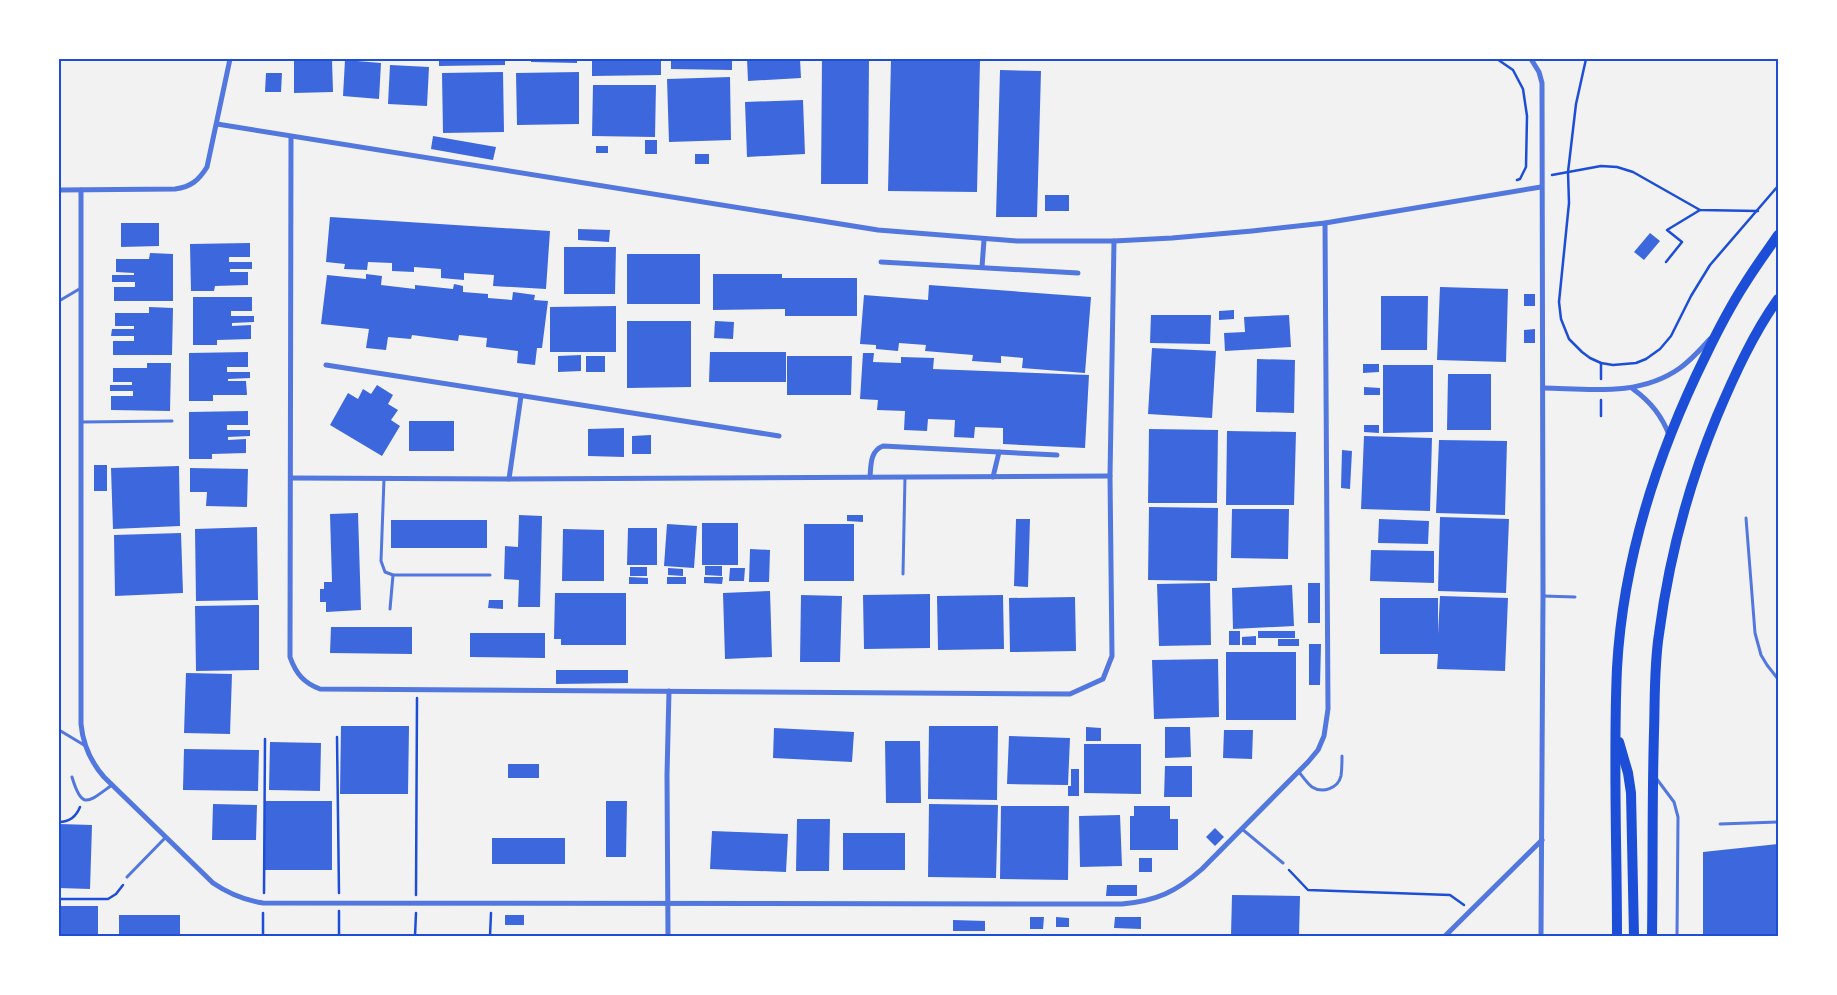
<svg xmlns="http://www.w3.org/2000/svg" width="1837" height="995" viewBox="0 0 1837 995" font-family="'DejaVu Sans',sans-serif">
<style>
.building{fill:#3d67dc}
.lines{fill:none;stroke-linecap:round;stroke-linejoin:round}
.path{stroke:#1d4ed8;stroke-width:2.5}
.service{stroke:#5277de;stroke-width:3}
.minor{stroke:#5277de;stroke-width:5}
.secondary{stroke:#1d4ed8;stroke-width:10}
.neatline{fill:none;stroke:#1d4ed8;stroke-width:2}
</style>
<rect width="100%" height="100%" fill="#f2f2f2"/>
<g class="building">
<polygon points="294,59 332,59 333,92 294,93"/>
<polygon points="439,59 505,59 505,65 439,66"/>
<polygon points="531,59 577,59 577,63 531,62"/>
<polygon points="592,59 661,59 661,75 592,76"/>
<polygon points="671,59 732,59 732,70 671,69"/>
<polygon points="747,59 800,59 801,78 748,81"/>
<polygon points="822,59 869,59 868,184 821,184"/>
<polygon points="891,59 980,60 977,192 888,191"/>
<polygon points="345,60 381,63 379,99 343,96"/>
<polygon points="390,65 429,67 427,106 388,104"/>
<polygon points="1000,70 1041,71 1037,217 996,217"/>
<polygon points="503,72 504,132 443,133 442,73"/>
<polygon points="579,72 579,124 517,125 516,73"/>
<polygon points="266,73 282,73 281,92 265,92"/>
<polygon points="730,77 731,140 669,142 667,79"/>
<polygon points="593,85 656,85 655,137 592,136"/>
<polygon points="803,100 805,154 747,157 745,102"/>
<polygon points="433,136 496,147 493,160 431,149"/>
<rect x="645" y="140" width="12" height="14"/>
<rect x="596" y="146" width="12" height="7"/>
<rect x="695" y="154" width="14" height="10"/>
<rect x="1045" y="195" width="24" height="16"/>
<polygon points="330,217 550,231 546,289 493,286 494,275 464,273 464,280 441,278 441,269 414,267 414,272 392,271 392,263 368,262 367,270 344,269 345,264 326,262"/>
<polygon points="121,223 159,223 159,246 121,247"/>
<polygon points="578,229 610,230 609,242 578,240"/>
<polygon points="1650,233 1660,241 1644,260 1634,252"/>
<polygon points="250,243 250,257 229,257 229,262 252,262 252,269 230,269 230,272 248,272 248,285 215,286 214,291 191,291 190,244"/>
<polygon points="564,247 616,247 615,294 564,294"/>
<polygon points="150,253 173,254 173,301 114,301 114,287 135,287 135,282 112,282 112,275 134,275 134,273 116,272 116,259 149,259"/>
<rect x="627" y="254" width="73" height="50"/>
<polygon points="366,274 382,276 381,285 415,289 415,285 453,289 454,284 463,286 463,292 488,294 488,298 512,300 513,292 535,295 534,300 548,301 542,348 537,348 535,365 517,363 518,351 486,347 487,338 459,335 458,341 412,335 411,339 388,337 386,350 366,348 369,329 321,324 327,275 366,279"/>
<polygon points="713,274 782,274 782,278 857,278 857,316 785,316 785,309 713,310"/>
<polygon points="929,285 1091,297 1085,373 1022,368 1023,358 1001,356 1001,363 972,361 973,355 925,351 926,345 899,343 898,351 876,349 876,345 860,344 864,295 928,300"/>
<polygon points="1440,287 1508,289 1506,362 1437,360"/>
<rect x="1524" y="294" width="11" height="12"/>
<polygon points="1381,296 1428,296 1427,350 1381,350"/>
<polygon points="193,297 252,297 252,311 231,311 231,316 254,316 254,322 232,323 232,326 251,325 251,339 217,340 217,345 193,345"/>
<polygon points="616,306 616,352 550,352 550,307"/>
<polygon points="149,307 173,308 172,355 113,355 113,341 134,341 134,336 111,336 112,329 134,329 134,326 115,326 115,313 149,313"/>
<polygon points="1234,310 1234,319 1219,320 1219,311"/>
<polygon points="1151,315 1211,315 1210,344 1150,343"/>
<polygon points="1289,315 1291,347 1225,351 1224,333 1245,332 1244,317"/>
<polygon points="627,321 691,321 691,387 627,388"/>
<polygon points="715,321 734,322 733,339 714,338"/>
<polygon points="1535,329 1535,343 1524,343 1524,330"/>
<polygon points="1152,348 1216,351 1212,418 1148,414"/>
<polygon points="248,352 248,367 227,367 227,372 250,372 250,378 228,379 228,381 246,381 247,395 213,395 213,401 189,401 189,353"/>
<polygon points="710,352 786,352 786,382 709,382"/>
<polygon points="863,353 874,353 873,362 901,363 901,357 934,358 933,369 1089,375 1085,448 1003,444 1003,428 975,427 974,438 954,437 955,420 928,419 927,431 904,430 905,411 877,410 878,400 860,399"/>
<polygon points="581,355 581,371 558,372 558,356"/>
<rect x="586" y="356" width="19" height="16"/>
<polygon points="787,356 852,356 851,395 787,395"/>
<polygon points="1257,359 1295,360 1294,413 1256,412"/>
<polygon points="147,363 171,363 170,411 111,410 111,396 133,396 133,391 110,391 110,385 132,385 132,382 113,382 113,368 147,368"/>
<polygon points="1363,364 1379,364 1379,372 1363,373"/>
<polygon points="1383,365 1433,365 1433,432 1383,433"/>
<polygon points="1448,374 1491,374 1491,430 1447,430"/>
<polygon points="377,385 393,395 388,404 398,410 391,420 400,426 382,456 330,425 348,393 358,399 363,389 371,394"/>
<polygon points="1364,387 1380,388 1380,395 1364,395"/>
<polygon points="248,411 248,425 227,425 227,430 250,430 250,436 228,437 228,440 246,439 246,453 212,454 212,459 189,459 189,412"/>
<rect x="409" y="421" width="45" height="30"/>
<polygon points="1364,425 1379,425 1379,433 1364,432"/>
<polygon points="624,428 624,457 588,456 588,429"/>
<polygon points="1149,429 1218,430 1217,503 1148,503"/>
<polygon points="1227,431 1296,432 1294,505 1226,505"/>
<polygon points="651,435 651,454 632,454 632,436"/>
<polygon points="1364,436 1432,438 1430,511 1361,509"/>
<polygon points="1439,440 1507,441 1505,515 1436,513"/>
<polygon points="1342,450 1352,451 1350,489 1341,488"/>
<rect x="94" y="465" width="13" height="26"/>
<polygon points="179,466 180,526 113,529 111,468"/>
<polygon points="190,468 248,469 247,507 206,506 207,492 190,492"/>
<polygon points="1149,507 1218,508 1217,581 1148,580"/>
<polygon points="1232,509 1289,509 1288,559 1231,558"/>
<polygon points="358,513 361,610 326,612 326,602 320,602 320,589 324,589 324,582 332,582 330,514"/>
<polygon points="519,515 542,516 540,607 518,607 519,580 504,579 505,546 518,547"/>
<polygon points="847,515 863,515 863,522 847,521"/>
<polygon points="1440,517 1509,519 1506,593 1438,591"/>
<polygon points="1016,519 1030,519 1028,587 1014,586"/>
<polygon points="1379,519 1429,521 1428,544 1378,543"/>
<rect x="391" y="520" width="96" height="28"/>
<rect x="702" y="523" width="36" height="42"/>
<polygon points="667,524 697,526 694,568 664,566"/>
<rect x="804" y="524" width="50" height="57"/>
<polygon points="257,527 258,600 196,601 195,529"/>
<polygon points="628,528 657,528 657,565 627,565"/>
<polygon points="563,529 604,530 604,581 562,581"/>
<polygon points="181,533 183,593 115,596 114,535"/>
<polygon points="750,549 770,550 769,582 749,582"/>
<polygon points="1371,550 1434,551 1434,583 1370,581"/>
<polygon points="705,566 722,566 722,576 705,575"/>
<rect x="630" y="567" width="17" height="9"/>
<polygon points="668,568 683,569 683,576 668,575"/>
<polygon points="730,568 745,568 744,581 729,581"/>
<polygon points="629,577 648,578 648,584 629,584"/>
<rect x="667" y="577" width="19" height="7"/>
<polygon points="704,577 723,577 722,584 704,583"/>
<polygon points="1210,583 1211,645 1159,646 1157,584"/>
<rect x="1308" y="583" width="12" height="40"/>
<polygon points="1292,585 1294,626 1233,629 1232,588"/>
<polygon points="770,591 772,657 725,659 723,593"/>
<polygon points="555,593 626,593 626,645 561,645 561,639 554,639"/>
<polygon points="930,594 930,648 864,649 863,595"/>
<polygon points="801,595 842,596 840,662 800,662"/>
<polygon points="1003,595 1004,649 938,650 937,596"/>
<polygon points="1440,596 1508,598 1505,671 1437,669 1438,654 1380,654 1380,598 1438,598 1438,634"/>
<polygon points="1075,597 1076,651 1010,652 1009,598"/>
<polygon points="489,600 503,600 503,609 488,608"/>
<polygon points="259,605 259,670 196,671 195,606"/>
<polygon points="331,627 412,627 412,654 330,653"/>
<rect x="1229" y="631" width="11" height="14"/>
<rect x="1258" y="631" width="37" height="7"/>
<polygon points="470,633 545,633 545,658 470,657"/>
<polygon points="1256,636 1256,645 1242,645 1242,637"/>
<rect x="1278" y="639" width="21" height="7"/>
<polygon points="1309,644 1321,644 1320,685 1309,685"/>
<rect x="1226" y="652" width="70" height="68"/>
<polygon points="1218,659 1219,717 1154,719 1152,660"/>
<polygon points="556,670 628,670 628,683 556,684"/>
<polygon points="186,673 232,674 230,734 184,733"/>
<polygon points="341,726 409,726 408,794 340,794"/>
<polygon points="929,726 998,726 997,800 928,799"/>
<polygon points="1086,727 1101,728 1101,741 1086,741"/>
<polygon points="1165,727 1190,727 1191,757 1165,758"/>
<polygon points="774,728 854,732 852,762 773,758"/>
<polygon points="1224,730 1253,730 1252,759 1223,758"/>
<polygon points="1009,736 1070,738 1068,785 1007,784"/>
<polygon points="885,741 920,741 921,803 886,803"/>
<polygon points="270,742 321,743 320,791 269,790"/>
<polygon points="1084,744 1141,744 1141,794 1084,793"/>
<polygon points="184,749 259,750 258,791 183,790"/>
<rect x="508" y="764" width="31" height="14"/>
<polygon points="1165,766 1192,766 1192,797 1164,797"/>
<polygon points="1071,769 1079,769 1079,796 1068,796 1068,786 1071,786"/>
<rect x="265" y="801" width="67" height="69"/>
<polygon points="606,801 627,801 626,857 606,857"/>
<polygon points="213,804 257,805 256,840 212,840"/>
<polygon points="929,804 998,805 996,878 928,877"/>
<polygon points="1001,806 1069,806 1068,880 1000,879"/>
<polygon points="1134,806 1170,806 1170,819 1178,819 1178,850 1130,850 1130,816 1134,816"/>
<polygon points="1120,815 1122,866 1080,867 1079,816"/>
<polygon points="797,819 830,819 829,871 796,871"/>
<polygon points="59,824 92,825 90,889 59,888"/>
<polygon points="1215,828 1224,837 1215,846 1206,837"/>
<polygon points="712,831 788,834 786,872 710,869"/>
<rect x="843" y="833" width="62" height="37"/>
<rect x="492" y="838" width="73" height="26"/>
<polygon points="1778,844 1778,936 1703,936 1703,852"/>
<rect x="1139" y="858" width="13" height="14"/>
<polygon points="1107,885 1137,885 1137,896 1106,896"/>
<polygon points="1232,895 1300,896 1299,936 1231,936"/>
<rect x="59" y="906" width="39" height="30"/>
<rect x="119" y="915" width="61" height="21"/>
<rect x="505" y="915" width="19" height="10"/>
<polygon points="1030,917 1044,917 1043,929 1030,929"/>
<polygon points="1056,917 1069,918 1069,927 1056,927"/>
<polygon points="1115,917 1141,917 1141,929 1114,928"/>
<polygon points="953,920 985,921 985,931 953,931"/>
</g>
<g class="lines">
<g class="path">
<polyline points="1497,59 1513,70 1523,89 1527,116 1526,167 1520,179 1517,180"/>
<polyline points="1586,59 1576,104 1568,172 1569,203 1559,302 1561,319 1569,339 1582,352 1590,358 1601,363 1613,365 1636,363 1646,359 1660,349 1671,336 1691,296 1710,265 1778,186"/>
<polyline points="1552,175 1601,166 1617,167 1633,172 1700,210 1758,211"/>
<polyline points="1666,262 1682,242 1667,230 1700,210"/>
<polyline points="1601,363 1601,379"/>
<polyline points="1601,416 1601,400"/>
<polyline points="337,737 339,893"/>
<path d="M59 822C69 822 76 817 80 807"/>
<polyline points="1289,870 1308,890 1450,895 1464,905"/>
<polyline points="264,893 265,739"/>
<polyline points="416,895 417,698"/>
<polyline points="59,899 108,899 116,894 123,885"/>
<polyline points="263,913 263,936"/>
<polyline points="339,936 339,911"/>
<polyline points="415,936 416,913"/>
<polyline points="490,936 491,913"/>
</g>
<g class="service">
<polyline points="59,301 81,288"/>
<polyline points="82,422 172,421"/>
<polyline points="384,479 381,561 385,572 393,575 490,575"/>
<polyline points="1746,518 1755,633 1761,655 1767,665 1778,679"/>
<polyline points="903,574 905,477"/>
<polyline points="1543,596 1575,597"/>
<polyline points="390,609 393,575"/>
<polyline points="59,730 84,745"/>
<path d="M1299 772C1303 777 1307 783 1312 787 1323 794 1338 788 1341 776 1342 769 1342 762 1342 756"/>
<path d="M72 777C82 811 88 802 112 785"/>
<polyline points="1656,778 1674,802 1678,817 1677,936"/>
<polyline points="1720,824 1778,822"/>
<polyline points="1242,829 1283,863"/>
<polyline points="127,877 165,838"/>
</g>
<g class="minor">
<polyline points="1531,59 1539,72 1542,83 1543,596 1541,936"/>
<polyline points="217,124 878,230 1017,241 1114,241 1172,238 1252,231 1325,223 1541,187"/>
<path d="M291 137 290 657C296 674 304 683 320 689L1070 694 1103 679 1112 656 1110 476 1114 241"/>
<path d="M59 190 175 189C191 187 199 180 207 167L230 59"/>
<path d="M81 190V724C83 745 90 761 104 777L213 883C229 894 244 900 263 903L1122 904C1156 901 1176 892 1202 869L1308 762 1318 750 1324 736 1328 709 1325 223"/>
<polyline points="881,262 1078,273"/>
<polyline points="982,267 984,240"/>
<polyline points="326,365 779,436"/>
<path d="M1543 388C1590 389 1639 397 1680 368 1691 360 1701 349 1710 339"/>
<path d="M1633 389C1651 402 1662 416 1670 437"/>
<path d="M870 477C871 465 870 451 883 446L1057 455"/>
<polyline points="993,477 999,452"/>
<polyline points="291,478 509,479 1110,476"/>
<polyline points="509,479 521,396"/>
<polyline points="668,936 667,775 669,691"/>
<polyline points="1445,936 1542,840"/>
</g>
<g class="secondary">
<polyline points="1619,742 1628,773 1631,793 1634,936"/>
<path d="M1617 936C1617 847 1613 757 1617 668 1623 560 1658 452 1706 355 1718 330 1731 305 1746 282 1756 266 1767 251 1778 235"/>
<path d="M1652 936C1653 868 1652 800 1654 732 1655 700 1654 666 1659 634 1669 558 1688 486 1717 416 1734 376 1753 334 1778 299"/>
</g>
</g>
<rect width="1837" height="995" fill="none" stroke="#ffffff" stroke-width="120"/>
<rect x="60" y="60" width="1717" height="875" class="neatline"/>
</svg>
